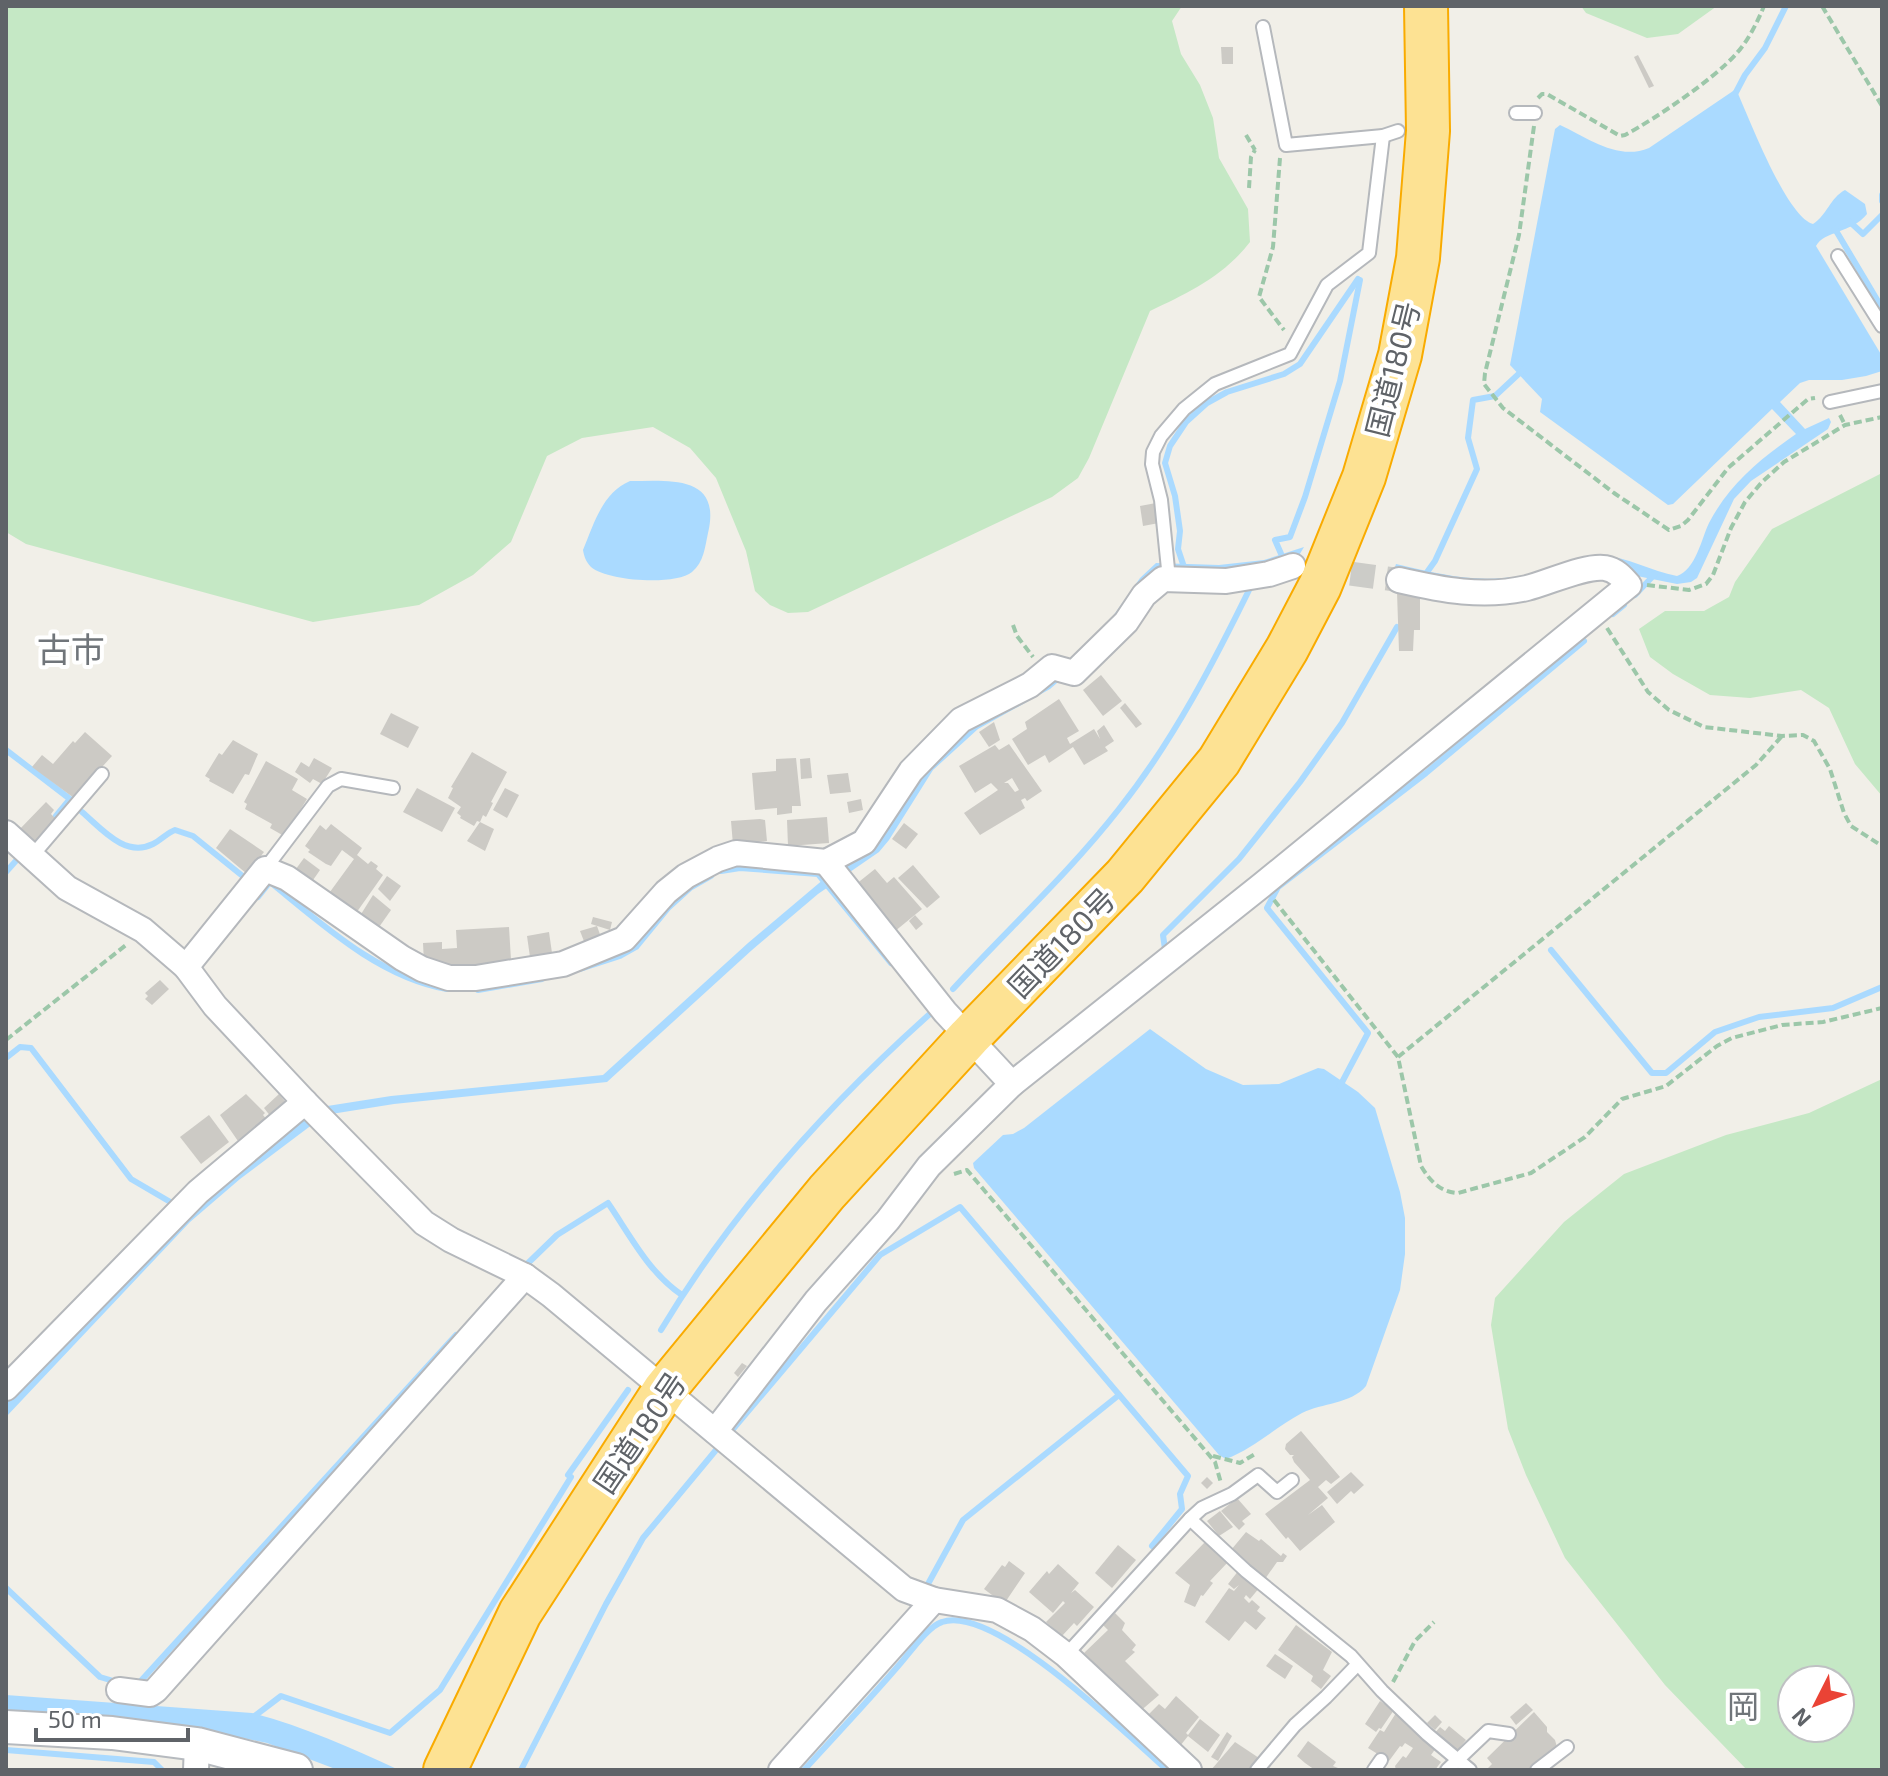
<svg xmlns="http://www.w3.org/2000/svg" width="1888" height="1776" viewBox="0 0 1888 1776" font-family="'Exo 2','Noto Sans JP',sans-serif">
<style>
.green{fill:#c5e8c5;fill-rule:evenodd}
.water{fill:#aadaff}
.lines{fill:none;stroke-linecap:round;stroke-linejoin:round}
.stream{stroke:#aadaff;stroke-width:6}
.building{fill:#cccac5;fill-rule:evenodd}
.street-tunnel{stroke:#ccccc8;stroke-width:24;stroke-dasharray:24 12;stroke-linecap:butt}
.lane-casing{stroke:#b5b8bc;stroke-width:16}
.street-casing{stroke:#b5b8bc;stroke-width:28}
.secondary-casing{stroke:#b6babf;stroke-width:36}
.highway-casing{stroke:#f9ab00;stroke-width:46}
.path{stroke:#9cc7a9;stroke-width:4;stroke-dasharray:8 4;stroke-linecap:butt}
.lane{stroke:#fff;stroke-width:12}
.street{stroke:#fff;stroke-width:24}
.secondary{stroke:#fff;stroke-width:32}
.highway{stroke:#fde293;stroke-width:42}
.labels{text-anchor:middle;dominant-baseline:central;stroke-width:8;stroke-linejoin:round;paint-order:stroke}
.street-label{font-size:30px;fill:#5f6368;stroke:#fff}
.neighbourhood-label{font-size:32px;fill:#70757a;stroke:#fff}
.quarter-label{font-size:34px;fill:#70757a;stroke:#fff}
</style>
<rect width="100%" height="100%" fill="#f1efe8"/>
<g class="green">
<path d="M6 6H1182L1172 21 1181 54 1200 85 1213 118 1219 158 1248 209 1250 242C1224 276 1188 293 1150 311L1089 458 1078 478 1052 497 808 612 788 613 770 605 755 591 746 551 716 478 690 448 653 427 582 438 547 456 511 542 473 575 419 605 313 622 26 544 6 532Z"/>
<polygon points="1581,6 1717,6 1678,34 1647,38 1586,13"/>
<polygon points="1882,473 1882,796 1855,764 1829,708 1801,690 1750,698 1710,695 1673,674 1650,657 1639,629 1665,611 1704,611 1729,597 1735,582 1772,529"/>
<path d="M1882 1079V1770H1747L1665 1685 1565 1558 1526 1475 1508 1429 1491 1325 1495 1298 1564 1222 1624 1174 1726 1135 1809 1113ZM1792 1680H1840V1728H1792Z"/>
</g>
<g class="water">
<path d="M1736 89C1749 118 1786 216 1813 224 1827 215 1830 198 1845 190L1865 204 1867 214C1852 233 1824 231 1816 246L1882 356V371L1866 376 1842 380H1809L1800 383 1780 402 1805 429 1829 418 1831 422 1828 429 1751 481 1734 499 1697 578 1691 582 1677 584 1637 576 1522 586 1393 573 1396 564C1449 576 1481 585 1536 573 1556 569 1580 554 1601 555 1628 557 1651 571 1677 576 1696 569 1701 540 1709 523 1730 483 1760 459 1796 434L1772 409 1673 504 1668 505 1540 412 1542 399 1510 365 1555 129 1560 125C1588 138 1618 161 1649 148Z"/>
<path d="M630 481C669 481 722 474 708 533 705 547 704 562 692 572 675 586 607 581 591 567 586 562 584 556 583 550 594 524 602 493 630 481Z"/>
<polygon points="1304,547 1298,557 1274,559 1247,570 1183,575 1050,689 978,729 933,770 889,840 879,852 818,894 752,950 607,1082 394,1104 325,1115 240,1179 190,1222 6,1417 6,1396 149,1247 295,1117 321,1107 391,1096 603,1075 748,943 831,873 957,733 1040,685 1094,637 1111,619 1140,578 1156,563 1219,565 1264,560"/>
<path d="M1150 1029 1206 1069 1243 1085 1279 1084 1318 1068 1324 1069 1358 1092 1375 1108 1400 1192 1405 1218V1254L1400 1290 1366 1386C1351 1404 1322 1403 1302 1413 1276 1427 1254 1448 1226 1459L1219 1455 974 1168 973 1163 1003 1135 1013 1134 1024 1128Z"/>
<path d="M6 1695 252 1713C303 1726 351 1748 399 1770H338L267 1743 199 1729 6 1717Z"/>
</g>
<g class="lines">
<g class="stream">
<polyline points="1734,96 1745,75 1765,48 1786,6"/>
<polyline points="1882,195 1882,201"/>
<polyline points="1850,222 1863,234 1882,215"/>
<polyline points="1835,229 1882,308"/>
<polyline points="1282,556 1275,540 1290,537 1305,497 1340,381 1360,280"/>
<polyline points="1184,567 1178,549 1180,531 1175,496 1165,463 1170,446 1186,422 1207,403 1227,392 1284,374 1300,364 1358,279"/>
<polyline points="1425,575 1435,561 1477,469 1468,438 1473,400 1495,396 1524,369"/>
<polyline points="1635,595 1655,574"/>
<polyline points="1613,614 1624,605"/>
<polyline points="6,750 70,799 56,816"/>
<path d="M82 812C102 829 125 858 153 844 161 840 167 833 175 830L193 836 250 882"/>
<polyline points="721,871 740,868 818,874 891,963"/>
<polyline points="6,872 22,854"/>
<path d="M258 897 270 882C323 925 379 977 447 989"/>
<polyline points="1165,949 1163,935 1239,859 1300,782 1342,723 1397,627"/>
<polyline points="1551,950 1652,1073 1666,1073 1715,1032 1759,1017 1833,1008 1882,987"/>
<polyline points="580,969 620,956 636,947 668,908 690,888 711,876"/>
<path d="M953 989C1008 929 1069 873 1119 809 1174 740 1215 660 1253 582"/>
<polyline points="478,990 542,979"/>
<polyline points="6,1058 20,1047 31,1048 131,1179 172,1203"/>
<polyline points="1340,1086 1368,1033 1267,908 1278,887 1426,773 1584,641"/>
<path d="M525 1266 557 1235 608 1203C630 1235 649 1273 682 1295"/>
<path d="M661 1330C732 1212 830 1103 932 1012L929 1008"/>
<polyline points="728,1435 880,1255 960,1207 1188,1476 1180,1494 1182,1509 1152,1546"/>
<polyline points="928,1584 963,1520 1119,1395"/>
<polyline points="6,1588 100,1677 120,1683"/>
<polyline points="138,1684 456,1335"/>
<polyline points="252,1718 281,1696 390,1733 440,1690 571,1477 568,1475 628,1390"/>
<polyline points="6,1750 154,1762 162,1770"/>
<polyline points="521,1770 606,1604 643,1538 721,1444"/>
<path d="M804 1770C836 1735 868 1701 899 1665 909 1654 928 1626 942 1622 995 1604 1127 1735 1167 1770"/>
</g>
</g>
<g class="building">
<polygon points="1221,47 1233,47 1233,64 1222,64"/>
<polygon points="1638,55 1654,86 1649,88 1634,57"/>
<polygon points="1156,503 1159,523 1143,526 1140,506"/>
<polygon points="1397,592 1420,592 1420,630 1414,630 1413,651 1399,651"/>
<polygon points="1101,675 1122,701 1103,716 1083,690"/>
<polygon points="1059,699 1079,731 1067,738 1070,744 1094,729 1100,739 1097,731 1104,725 1114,741 1105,747 1108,751 1084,765 1073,747 1049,763 1045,755 1028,765 1012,739 1027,729 1025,722"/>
<polygon points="1125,703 1142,724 1136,728 1120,708"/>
<polygon points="391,713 419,727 408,748 380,734"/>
<polygon points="994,722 1000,740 989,747 979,732"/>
<polygon points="85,732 112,756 74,798 32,767 42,755 53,764 73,741 75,743"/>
<polygon points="233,740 258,754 249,775 245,774 233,794 209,781 210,779 205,776 219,753 222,755"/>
<path d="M1009 744 1042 791 1027 801 1025 798 1021 800 1025 808 980 835 964 813 998 790 991 783 975 793 959 766 995 745 999 750ZM1012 778 1019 790 1015 792 1008 783H1004Z"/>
<polygon points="472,752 507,772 491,802 493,803 486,817 483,815 480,822 494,829 485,851 467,841 480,822 477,821 474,826 460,818 461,816 457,813 461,807 448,798 453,788 451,787"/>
<polygon points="314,758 332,768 322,784 313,779 310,783 295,772 301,762 309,767"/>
<polygon points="796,758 801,806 792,806 792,813 777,815 777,808 755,810 752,773 776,771 776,759"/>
<polygon points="810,758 812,778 801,779 800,759"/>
<polygon points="266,761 298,779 292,790 307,799 284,836 270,828 272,824 245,809 247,804 244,802"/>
<polygon points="848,773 851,792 830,794 827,775"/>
<polygon points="417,788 455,808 442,832 403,812"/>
<polygon points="505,788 519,795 507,818 493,810"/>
<polygon points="861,799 863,810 849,813 847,802"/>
<polygon points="46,802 54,810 51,814 56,819 33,844 18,831"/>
<polygon points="827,817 829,843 788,846 787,820"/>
<polygon points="760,819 765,820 767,841 733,845 731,821"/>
<polygon points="904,823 918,834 906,849 892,839"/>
<polygon points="331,824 362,848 357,855 368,864 371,861 378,866 376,869 383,875 354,916 327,896 354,859 342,850 331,866 326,864 308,852 310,850 305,846 320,825 326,830"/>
<polygon points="230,829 264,852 247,874 216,848"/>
<polygon points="304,858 320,870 311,883 293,873"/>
<polygon points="913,865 940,897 927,908 898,878"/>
<polygon points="875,869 887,883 894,877 922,909 894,932 855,885"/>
<polygon points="387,876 401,886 390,901 378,889"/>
<polygon points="373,895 391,910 377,930 358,919"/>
<polygon points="915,915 923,924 916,930 909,921"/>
<polygon points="593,917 612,922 610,930 591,924"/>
<polygon points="597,926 603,943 587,949 580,931"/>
<polygon points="509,927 511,960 503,961 504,967 484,965 438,968 424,963 423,943 442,942 442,949 457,948 456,930"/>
<polygon points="549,932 553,960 531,964 527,936"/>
<polygon points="160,980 169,989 152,1005 145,999 148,996 145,993"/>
<polygon points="246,1094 265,1113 263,1115 268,1121 240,1144 220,1115"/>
<polygon points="279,1094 287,1104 271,1117 264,1108"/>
<polygon points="209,1115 229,1142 201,1164 180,1137"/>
<polygon points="742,1363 747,1366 738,1377 734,1373"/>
<polygon points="1301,1431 1340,1477 1331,1484 1326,1480 1318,1487 1328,1498 1308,1515 1322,1505 1335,1522 1300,1551 1288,1537 1286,1539 1265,1514 1310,1480 1294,1462 1292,1457 1294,1455 1290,1455 1285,1449 1286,1444"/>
<polygon points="1351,1472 1364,1485 1354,1494 1351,1491 1337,1504 1327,1492"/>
<polygon points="1207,1477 1213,1483 1207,1489 1201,1483"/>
<polygon points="1237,1498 1251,1514 1242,1521 1245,1524 1239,1530 1221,1511"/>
<polygon points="1220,1511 1233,1527 1219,1536 1207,1521"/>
<polygon points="1246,1532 1259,1541 1261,1539 1281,1556 1283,1553 1287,1556 1283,1562 1277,1562 1265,1579 1231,1550"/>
<polygon points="1205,1542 1228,1562 1210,1581 1213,1583 1203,1596 1201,1595 1195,1607 1184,1602 1190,1585 1175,1573"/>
<polygon points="1118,1545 1136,1560 1112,1588 1095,1573"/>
<polygon points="1009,1561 1025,1573 1004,1604 984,1589 1002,1565 1005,1567"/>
<polygon points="1058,1564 1079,1583 1071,1593 1075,1590 1094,1607 1077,1626 1074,1623 1062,1636 1046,1622 1065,1603 1063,1601 1053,1613 1029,1592 1047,1571 1049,1574"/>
<polygon points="1239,1570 1260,1587 1250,1599 1246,1595 1244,1598 1249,1603 1252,1600 1260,1607 1257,1611 1266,1618 1256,1630 1245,1621 1229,1641 1205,1622 1229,1588 1234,1591 1239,1585 1234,1589 1228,1584"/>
<polygon points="1115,1613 1125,1623 1122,1630 1136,1645 1132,1650 1135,1652 1125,1661 1159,1695 1138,1713 1102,1682 1108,1677 1084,1653 1108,1630 1103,1625"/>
<polygon points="1296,1625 1332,1652 1323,1670 1331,1676 1321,1689 1311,1681 1313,1676 1278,1650"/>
<polygon points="1275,1654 1293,1666 1285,1679 1266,1666"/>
<polygon points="1176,1696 1199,1717 1186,1733 1188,1735 1200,1719 1220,1735 1208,1752 1188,1736 1180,1746 1145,1718 1159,1704 1165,1709"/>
<polygon points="1380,1701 1394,1710 1381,1729 1379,1728 1376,1732 1365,1724"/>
<polygon points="1526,1703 1533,1710 1516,1725 1510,1717"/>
<polygon points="1534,1712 1547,1727 1547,1732 1555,1740 1557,1747 1530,1770 1486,1770 1492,1764 1487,1758"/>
<polygon points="1396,1713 1414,1724 1436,1748 1431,1755 1441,1762 1435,1770 1396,1770 1395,1766 1403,1756 1406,1758 1413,1748 1405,1743 1402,1747 1400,1746 1389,1761 1368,1748 1380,1730 1384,1732"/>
<polygon points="1435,1715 1442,1722 1435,1730 1427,1723"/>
<polygon points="1449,1726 1466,1740 1455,1753 1433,1735 1440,1727 1445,1731"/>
<polygon points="1227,1732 1232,1736 1218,1761 1211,1757"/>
<polygon points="1308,1741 1336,1762 1333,1766 1343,1770 1315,1770 1305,1763 1297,1756"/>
<polygon points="1235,1742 1259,1758 1249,1770 1211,1770"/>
</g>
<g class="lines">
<polyline class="street-tunnel" points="1315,569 1399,580"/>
<defs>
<g id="lane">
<polyline points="1263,27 1286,145 1383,136 1398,131"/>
<polyline points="1516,113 1535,113"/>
<polyline points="1838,256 1882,326"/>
<polyline points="1830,402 1882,391"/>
<polyline points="1169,579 1161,500 1152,464 1153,452 1161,436 1184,409 1215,384 1290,354 1327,285 1369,253 1383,136"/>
<polyline points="32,856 102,774"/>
<polyline points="265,869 328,786 341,779 393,788"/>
<polyline points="1190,1519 1246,1571 1351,1656 1382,1691 1427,1734 1470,1770"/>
<polyline points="1066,1655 1190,1519 1202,1508 1232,1494 1258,1475 1277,1492 1292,1480"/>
<polyline points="1257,1770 1295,1725 1326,1697 1357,1665"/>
<polyline points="1374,1770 1381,1760"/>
<polyline points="1447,1770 1488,1731 1509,1734"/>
<polyline points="1537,1770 1567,1747"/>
</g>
<g id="street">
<polyline points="6,833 67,888 143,930 186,967 215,1006 305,1102 424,1223 451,1240 525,1276 551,1295 904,1589 934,1600 997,1610 1032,1629 1066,1655 1189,1770"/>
<path d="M826 862 945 1012 1012 1084 1262 885 1629 585C1622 577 1616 570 1605 568 1585 565 1548 583 1527 588 1483 598 1442 590 1399 580"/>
<polyline points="186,967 265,869 287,878 402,958 422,969 449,978 476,978 563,964 624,939 666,892 686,876 718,859 736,853 826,862 864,842 911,771 961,720 1030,685 1052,667 1074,673 1126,622 1144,595 1163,579 1226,581 1269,574 1293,566"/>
<polyline points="6,1388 198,1192 305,1102"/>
<polyline points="715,1431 816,1301 888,1220 929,1166 1012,1084"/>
<polyline points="119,1690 150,1694 156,1690 525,1276"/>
<polyline points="196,1770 197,1744"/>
<polyline points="781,1770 934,1600"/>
</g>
<polyline id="secondary" points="6,1727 112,1733 197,1744 296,1770"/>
<polyline id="highway" points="445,1770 520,1613 665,1389 827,1192 969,1037 1125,876 1219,761 1287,649 1320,586 1364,477 1400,355 1418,258 1428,131 1426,6"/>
</defs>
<use href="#lane" class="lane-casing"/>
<use href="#street" class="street-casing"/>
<use href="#secondary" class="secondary-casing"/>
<use href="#highway" class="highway-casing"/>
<g class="path">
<polyline points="1822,6 1882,106"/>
<path d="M1538 98 1542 94H1547L1620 136 1625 135C1655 119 1714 79 1736 54 1748 41 1757 23 1764 6"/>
<polyline points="1534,126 1519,235 1485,373 1484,384 1503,408 1614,493 1669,530 1681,526 1688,520 1728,468 1808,399 1815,398"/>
<polyline points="1246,135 1255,150"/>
<polyline points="1280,158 1273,247 1259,297 1284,330"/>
<polyline points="1249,188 1251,157 1255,150"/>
<polyline points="1840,415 1845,425"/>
<polyline points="1647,585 1689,590 1706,584 1713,575 1731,528 1745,502 1762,482 1784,462 1845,425 1882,417"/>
<polyline points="1013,625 1017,636 1033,657"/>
<polyline points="1607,628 1648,692 1669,710 1704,727 1782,736 1803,735 1814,741 1830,769 1844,813 1851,826 1882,846"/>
<path d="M1274 900 1398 1057 1421 1166C1430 1181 1440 1192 1458 1193L1531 1173 1585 1137 1622 1099 1666 1086 1717 1046 1732 1038 1782 1025 1823 1022 1882 1008"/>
<polyline points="6,1040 126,945"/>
<polyline points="1398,1057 1756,765 1782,736"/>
<polyline points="954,1174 967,1170 1215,1462 1221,1483"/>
<polyline points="1213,1456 1240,1463 1255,1454"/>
<polyline points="1393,1682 1415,1641 1434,1622"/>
</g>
<use href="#lane" class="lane"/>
<use href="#street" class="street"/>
<use href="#secondary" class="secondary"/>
<use href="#highway" class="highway"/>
</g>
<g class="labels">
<g class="street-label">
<text transform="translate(1392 369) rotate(-76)">国道180号</text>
<text transform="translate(1061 942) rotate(-46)">国道180号</text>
<text transform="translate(639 1432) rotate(-56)">国道180号</text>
</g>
<g class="neighbourhood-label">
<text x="1743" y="1705">岡</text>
</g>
<g class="quarter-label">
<text x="71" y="648">古市</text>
</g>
</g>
<rect width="1888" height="1776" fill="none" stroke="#5f6368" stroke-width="16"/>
<g transform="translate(1816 1704) rotate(228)"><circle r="38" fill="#ffffff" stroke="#bfc1c3" stroke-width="2"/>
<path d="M0-6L14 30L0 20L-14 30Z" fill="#ea4335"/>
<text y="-12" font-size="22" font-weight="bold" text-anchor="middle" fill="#5f6368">N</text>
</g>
<path d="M36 1728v12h152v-12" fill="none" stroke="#5f6368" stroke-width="4"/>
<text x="48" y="1728" font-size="24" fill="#5f6368" stroke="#ffffff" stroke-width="6" paint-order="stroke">50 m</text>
</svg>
